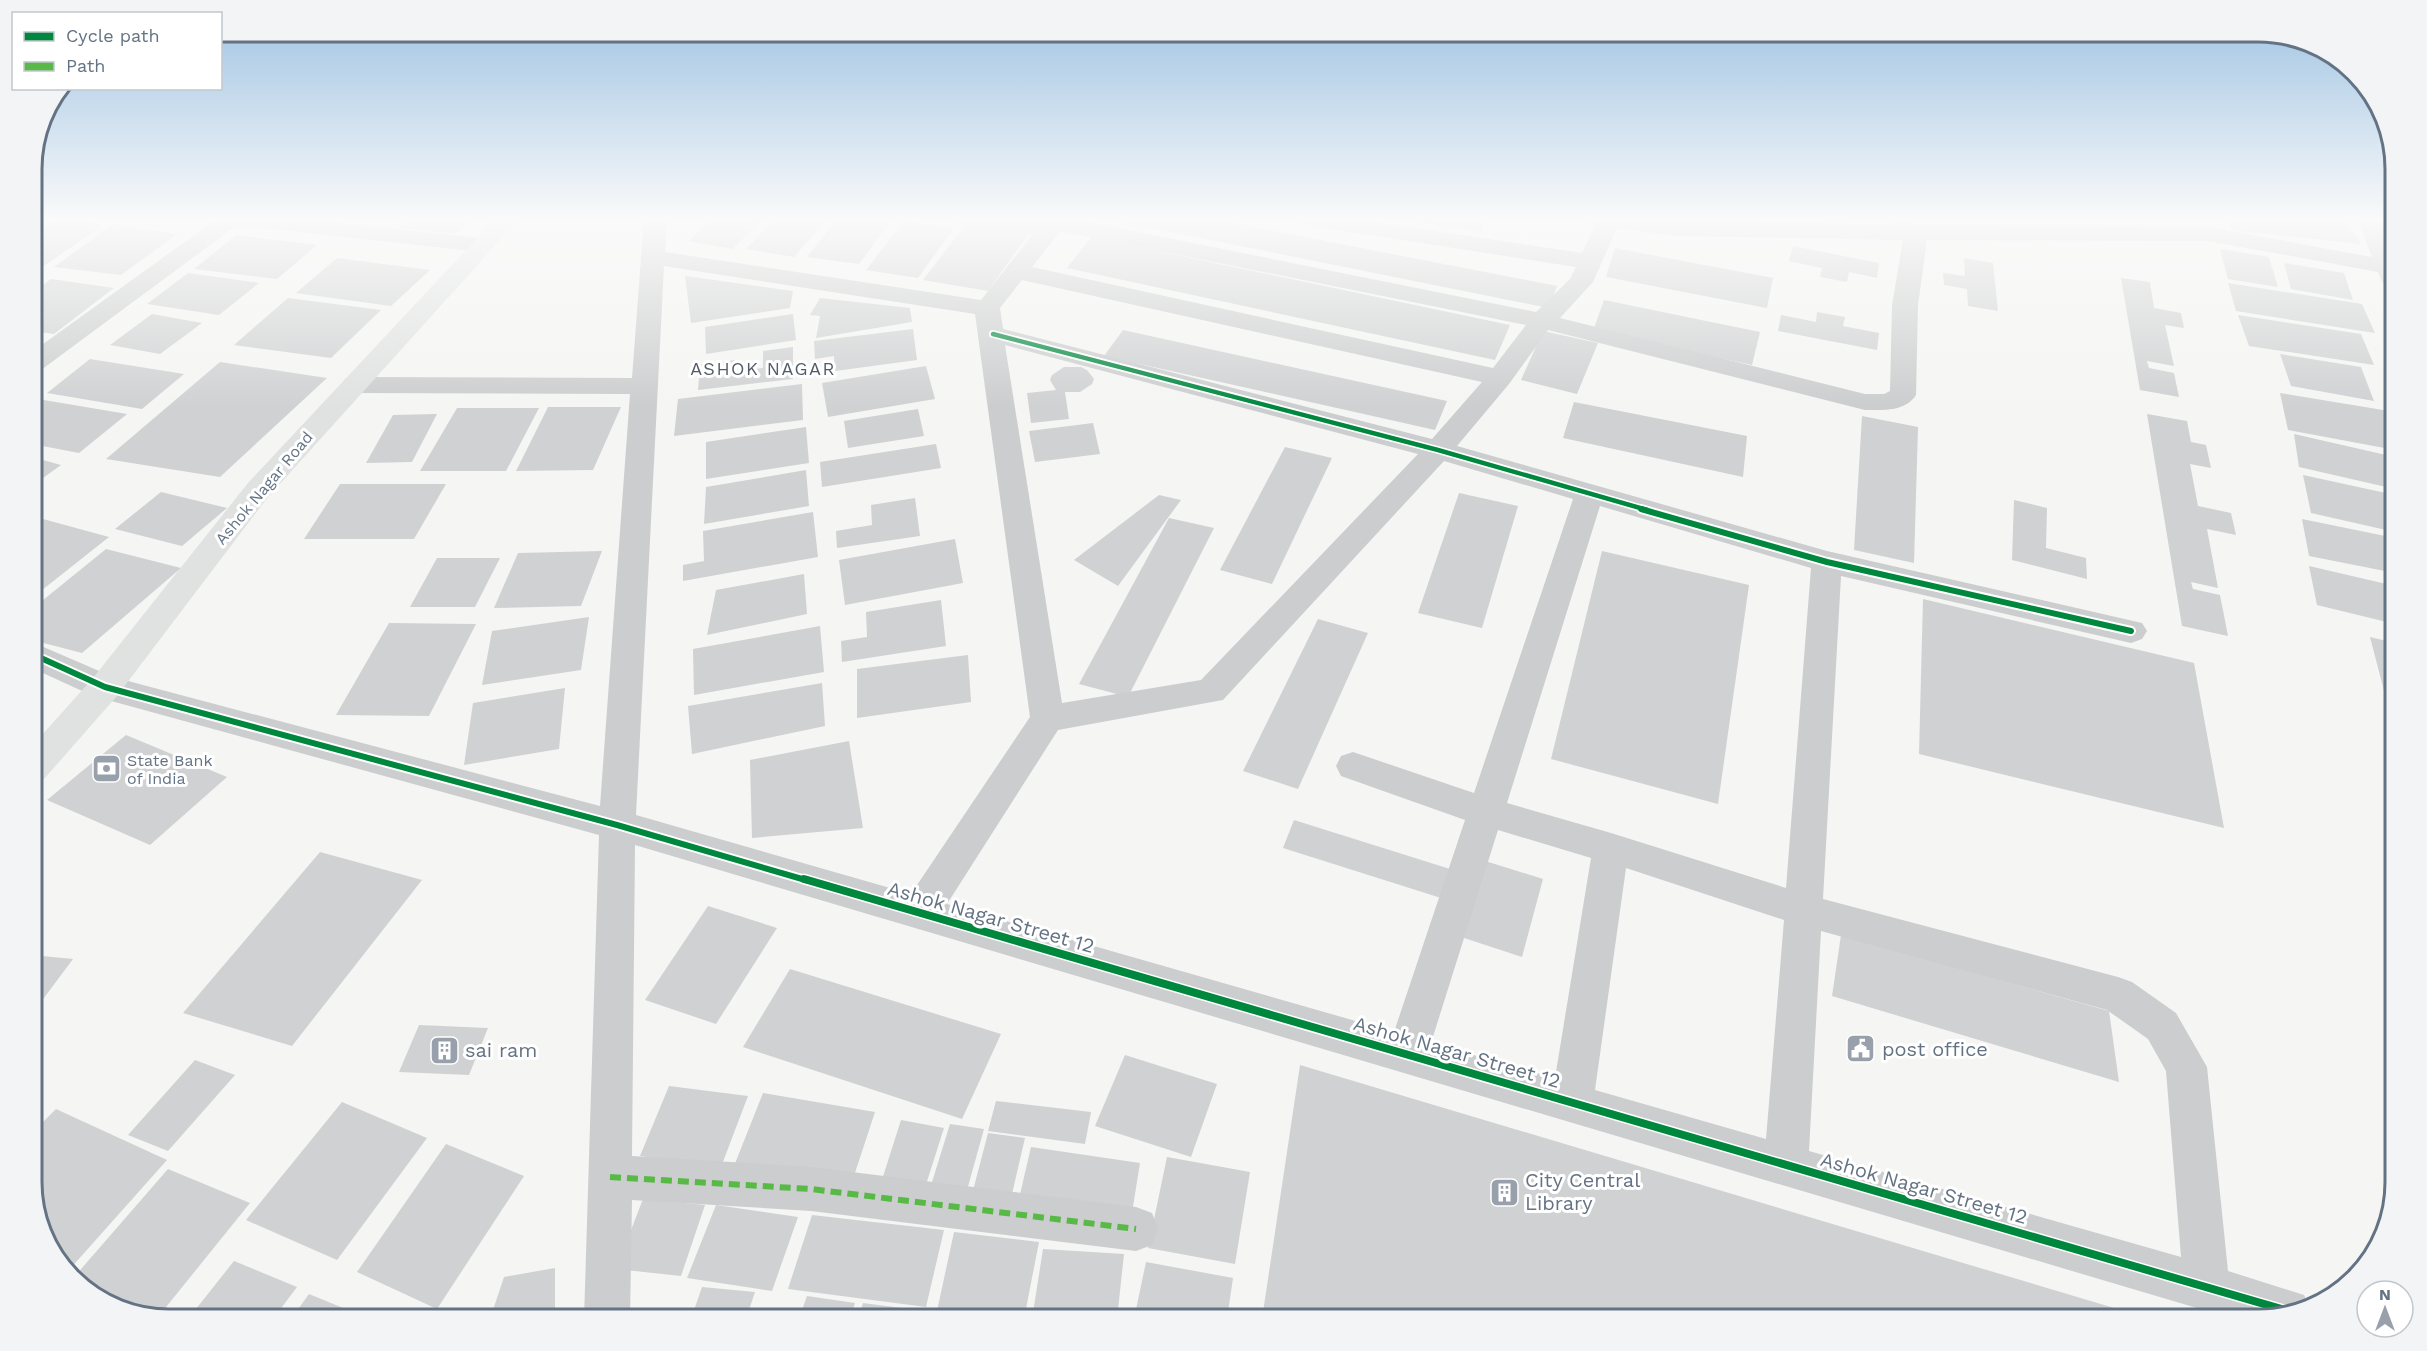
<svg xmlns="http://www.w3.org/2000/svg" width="2427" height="1351" viewBox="0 0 2427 1351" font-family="'Work Sans',sans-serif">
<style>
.building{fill:#d0d1d2}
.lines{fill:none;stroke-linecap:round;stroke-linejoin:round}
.minor{fill:#cccdce;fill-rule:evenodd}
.major{fill:#e0e1e1;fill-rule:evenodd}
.quiet{stroke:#58b947;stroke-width:6;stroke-dasharray:11 6;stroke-linecap:butt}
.cycleway-far2-casing{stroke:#fff;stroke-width:8}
.cycleway-far1-casing{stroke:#fff;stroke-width:10}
.cycleway-casing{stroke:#fff;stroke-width:11}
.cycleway-far2{stroke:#00873e;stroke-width:4.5}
.cycleway-far1{stroke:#00873e;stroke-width:6}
.cycleway{stroke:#00873e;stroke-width:8}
.labels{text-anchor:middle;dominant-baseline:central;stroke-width:6;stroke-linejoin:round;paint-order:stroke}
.street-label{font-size:16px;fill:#647384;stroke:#fff}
.poi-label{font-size:16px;fill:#647384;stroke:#fff;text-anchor:start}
.neighbourhood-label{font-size:18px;letter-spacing:1.5px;fill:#525d69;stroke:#fff}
.near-street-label{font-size:20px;fill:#647384;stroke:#fff}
.near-poi-label{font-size:20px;fill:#647384;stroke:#fff;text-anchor:start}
.rim{fill:none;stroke:#647384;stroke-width:3}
</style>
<rect width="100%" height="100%" fill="#f5f5f3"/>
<g class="building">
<polygon points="58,218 103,225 44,266 32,265 32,236"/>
<polygon points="411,218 473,218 455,234 399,228"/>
<polygon points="705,218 763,218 733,249 688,241 708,224"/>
<polygon points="776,218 828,218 794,257 746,249"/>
<polygon points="838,218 880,218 892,219 859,264 807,257"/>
<polygon points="1125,218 1207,218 1557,286 1549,308 1121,222"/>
<polygon points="1387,218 1485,218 1482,231"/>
<polygon points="1863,218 1911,218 1910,226"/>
<polygon points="2225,218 2344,218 2361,244 2231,230"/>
<polygon points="904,221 954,228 918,278 866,270"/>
<polygon points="112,225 177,234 121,275 54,267"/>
<polygon points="965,225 1028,235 988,291 923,280"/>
<polygon points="236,235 317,245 277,279 194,269"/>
<polygon points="1091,237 1510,325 1495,360 1067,268"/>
<polygon points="1793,246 1879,263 1877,278 1849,272 1847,282 1820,277 1822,268 1789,261"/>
<polygon points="1615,248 1773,278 1767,308 1606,277"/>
<polygon points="2220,249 2269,257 2278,287 2228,279"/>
<polygon points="337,258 430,270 391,306 296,293"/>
<polygon points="1964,258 1993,263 1998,311 1968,306 1967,289 1944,285 1943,273 1965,276"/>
<polygon points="2284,263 2344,273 2353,300 2291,289"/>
<polygon points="188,273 259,283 219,315 147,304"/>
<polygon points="685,276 793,291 790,308 691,323"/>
<polygon points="2121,278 2150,282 2154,308 2181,313 2184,328 2165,325 2174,366 2147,361 2149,368 2174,373 2179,397 2140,390"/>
<polygon points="51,279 114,288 54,334 32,331 32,293"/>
<polygon points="2228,283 2362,304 2375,333 2236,311"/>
<polygon points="288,298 381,310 331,358 234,345"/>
<polygon points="820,298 910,308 912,322 816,338 820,316 810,315"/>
<polygon points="1604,300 1760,332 1752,365 1593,331"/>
<polygon points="1817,312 1845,317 1843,326 1879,333 1877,350 1778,331 1781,315 1816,322"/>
<polygon points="152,314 202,323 160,354 110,345"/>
<polygon points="793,314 796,340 706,354 705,327"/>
<polygon points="2238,315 2361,334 2374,365 2249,346"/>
<polygon points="913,329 917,360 835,371 834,356 815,359 814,341"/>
<polygon points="1123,330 1447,401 1435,430 1104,356"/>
<polygon points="1543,331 1598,343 1577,394 1521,380"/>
<polygon points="793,347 793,379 698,390 700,364 735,360 734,371 763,368 763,351"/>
<polygon points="2280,354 2361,367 2374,401 2291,386"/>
<polygon points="90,359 184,374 142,409 47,393"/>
<polygon points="220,362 327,378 220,477 106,459"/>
<polygon points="926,366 935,399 828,417 822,383"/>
<polygon points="1064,367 1081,367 1087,370 1094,379 1092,384 1080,392 1065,392 1069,419 1031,423 1027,393 1056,390 1050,380 1052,375"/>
<polygon points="802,384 803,420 674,436 678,399"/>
<polygon points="2280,393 2395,412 2395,450 2288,430"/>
<polygon points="38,399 127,414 79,453 32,444 32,403"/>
<polygon points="1574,402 1747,436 1743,477 1563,438"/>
<polygon points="548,407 621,407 593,470 516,471"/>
<polygon points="457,408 539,408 506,471 420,471"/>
<polygon points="918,409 924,436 848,448 844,421"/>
<polygon points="437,414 412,462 366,463 393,415"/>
<polygon points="2147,414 2187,421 2191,442 2206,445 2211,468 2190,464 2198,506 2231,513 2236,535 2207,529 2218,588 2191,582 2193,589 2220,595 2228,636 2182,626"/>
<polygon points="1862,416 1918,427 1914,563 1854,550"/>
<polygon points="1093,423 1100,454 1035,462 1029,431"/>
<polygon points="806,427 809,463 706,479 706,442"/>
<polygon points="2294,434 2395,457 2395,489 2299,467"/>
<polygon points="936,444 941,468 822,487 820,462"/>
<polygon points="1285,447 1332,458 1272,584 1220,570"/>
<polygon points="32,457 61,465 32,486"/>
<polygon points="806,470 809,506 704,524 706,487"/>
<polygon points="2303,475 2395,495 2395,532 2311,513"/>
<polygon points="340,484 446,484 414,539 304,539"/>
<polygon points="161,492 227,508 182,546 115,529"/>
<polygon points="1459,493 1518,506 1482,628 1418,613"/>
<polygon points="1159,495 1181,500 1118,586 1074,560"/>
<polygon points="915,498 920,536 837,548 836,531 872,525 871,505"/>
<polygon points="2014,500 2047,508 2046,548 2086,558 2087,579 2012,560"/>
<polygon points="813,512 818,557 683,581 683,565 704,561 703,531"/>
<polygon points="32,516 109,537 32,598"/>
<polygon points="1169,518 1214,528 1128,697 1079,684"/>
<polygon points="2302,519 2395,538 2395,573 2309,556"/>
<polygon points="955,539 963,583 845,605 839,560"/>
<polygon points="106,549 181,568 82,653 32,640 32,609"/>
<polygon points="602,551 581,606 494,608 518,553"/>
<polygon points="1602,551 1749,585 1718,804 1551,759"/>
<polygon points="437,558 500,558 475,607 410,607"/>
<polygon points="2309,566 2395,586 2395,624 2317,605"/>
<polygon points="804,574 807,614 707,635 716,590"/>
<polygon points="1923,599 2194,663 2224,828 1919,754"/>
<polygon points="941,600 946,646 842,662 841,641 867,637 866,612"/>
<polygon points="589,617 581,670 482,685 492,631"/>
<polygon points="1318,619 1368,633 1298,789 1243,771"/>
<polygon points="389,623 476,624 429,716 336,715"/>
<polygon points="820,626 824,672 694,695 693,649"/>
<polygon points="2370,637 2395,643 2395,733"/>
<polygon points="968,655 971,702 857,718 857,669"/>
<polygon points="822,683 825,726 692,754 688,706"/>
<polygon points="565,688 559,749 464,765 473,703"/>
<polygon points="126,735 227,777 150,845 47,800"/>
<polygon points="849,741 863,828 752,838 750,760"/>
<polygon points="1294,820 1450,869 1441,898 1283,848"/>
<polygon points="320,852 422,880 292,1046 183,1013"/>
<polygon points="1482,860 1543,879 1522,957 1458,936"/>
<polygon points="708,906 777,928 716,1024 645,1000"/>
<polygon points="1841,935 2109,1011 2119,1082 1832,996"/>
<polygon points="32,955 73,959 32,1014"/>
<polygon points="790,969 1001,1034 962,1119 743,1047"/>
<polygon points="419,1025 488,1028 469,1075 399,1072"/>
<polygon points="1125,1055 1217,1084 1191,1157 1095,1126"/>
<polygon points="195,1060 235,1075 168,1151 128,1135"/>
<polygon points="1300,1065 2151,1319 1262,1319"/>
<polygon points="669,1086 748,1096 721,1167 640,1156"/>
<polygon points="763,1093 875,1112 851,1185 734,1166"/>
<polygon points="996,1101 1091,1112 1085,1144 988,1131"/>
<polygon points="342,1102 427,1138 337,1260 246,1220"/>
<polygon points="56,1109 167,1160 69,1270 50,1251 32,1191 32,1133"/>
<polygon points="901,1120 944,1128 922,1197 879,1189"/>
<polygon points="950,1124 984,1129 964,1201 928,1195"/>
<polygon points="988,1133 1025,1138 1009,1207 970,1202"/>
<polygon points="446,1144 524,1176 437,1309 357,1272"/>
<polygon points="1031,1147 1140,1163 1131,1219 1018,1203"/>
<polygon points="1167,1157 1250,1172 1235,1264 1148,1248"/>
<polygon points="168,1169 250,1203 158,1317 100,1301 75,1276"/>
<polygon points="643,1199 705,1205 681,1276 616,1269"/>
<polygon points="716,1205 798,1217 772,1291 687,1278"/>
<polygon points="812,1215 944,1230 926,1307 788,1289"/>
<polygon points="954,1232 1039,1242 1024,1319 993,1317 993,1319 938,1319 940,1311 937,1311"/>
<polygon points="1043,1249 1124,1254 1117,1319 1032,1319"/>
<polygon points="234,1261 297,1287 273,1319 188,1319"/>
<polygon points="1146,1262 1233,1278 1227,1319 1134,1319"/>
<polygon points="555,1268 555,1319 490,1319 504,1277"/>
<polygon points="702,1287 755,1292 746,1319 691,1319"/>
<polygon points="309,1294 370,1319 291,1319"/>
<polygon points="807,1296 855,1303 850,1319 799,1319"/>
<polygon points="863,1303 933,1312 931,1319 858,1319"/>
</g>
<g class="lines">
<g class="minor">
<polygon points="218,218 294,218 481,238 489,240 493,245 489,250 481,252 237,225 41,370 32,372 32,352"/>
<path d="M644 218H667L665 252 981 300 1032 235 965 225 957 223 954 218H1010L1042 222 1046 218H1069L1536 312 1570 279 1576 267 1306 225 1298 223 1294 218H1348L1582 253 1595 225 1586 223 1583 218H1643L1677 222 2209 227 2372 257 2357 218H2380L2395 255 2394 290 2385 288 2378 272 2209 241 1927 240 1918 305 1916 395C1905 412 1883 410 1865 410L1548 330 1509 384 1457 446 1827 551 2142 623 2147 631 2142 639 2131 643 1841 576 1823 899 2118 977 2132 982 2176 1013 2207 1067 2228 1271 2304 1295 2309 1306 2259 1319H2238L2207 1311 635 845 632 1156 811 1167 1136 1207 1152 1213 1158 1229 1152 1245 1136 1251 811 1211 632 1200 630 1319H584L599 835 93 696 32 668V642L113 677 600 806 630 394 354 393 345 391 341 385 345 379 354 377 632 378ZM1617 228 1677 236 1903 240 1892 305 1890 391 1884 394H1865L1560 318 1593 282ZM1060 231 1526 325 1493 368 1032 267ZM664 266 975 314 1030 717 911 894 636 815ZM1022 280 1482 382 1432 439 1003 329 1000 308ZM1005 345 1418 454 1201 680 1062 703ZM1444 461 1573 499 1474 793 1353 752 1341 756 1336 766 1341 776 1465 820 1394 1032 947 904 1058 730 1223 700ZM1600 506 1811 568 1786 888 1611 833 1507 803ZM1498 830 1591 858 1555 1078 1431 1043ZM1626 868 1784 920 1766 1139 1595 1090ZM1821 931 2107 1010 2148 1039 2166 1071 2181 1257 1809 1151Z"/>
</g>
<polygon class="major" points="496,218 520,218 268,497 117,696 44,779 32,783 32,746 93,678 248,483"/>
<polyline class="quiet" points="610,1177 811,1189 1136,1229"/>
<defs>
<polyline id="cycleway-far2" points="993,334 1438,450 1647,510"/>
<g id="cycleway-far1">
<polyline points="1641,509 1827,562 2131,631"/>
<polyline points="32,654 105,687 617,825 809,881"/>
</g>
<polyline id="cycleway" points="804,879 2288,1311"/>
</defs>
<use href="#cycleway-far2" class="cycleway-far2-casing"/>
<use href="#cycleway-far1" class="cycleway-far1-casing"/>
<use href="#cycleway" class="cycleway-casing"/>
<use href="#cycleway-far2" class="cycleway-far2"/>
<use href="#cycleway-far1" class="cycleway-far1"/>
<use href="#cycleway" class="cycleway"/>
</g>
<linearGradient id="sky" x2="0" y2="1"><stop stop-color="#9dc2e2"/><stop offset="0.54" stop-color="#fafafa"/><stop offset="1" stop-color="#fafafa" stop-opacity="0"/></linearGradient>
<rect width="2427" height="407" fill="url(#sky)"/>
<defs>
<symbol id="bank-square" viewBox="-11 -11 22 22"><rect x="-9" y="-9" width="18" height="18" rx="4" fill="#97a0ab" stroke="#fff"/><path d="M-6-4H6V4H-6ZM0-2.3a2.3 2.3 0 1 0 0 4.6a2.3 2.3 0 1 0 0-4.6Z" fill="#fff"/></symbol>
<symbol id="civic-square" viewBox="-11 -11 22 22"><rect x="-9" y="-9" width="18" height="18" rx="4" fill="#97a0ab" stroke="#fff"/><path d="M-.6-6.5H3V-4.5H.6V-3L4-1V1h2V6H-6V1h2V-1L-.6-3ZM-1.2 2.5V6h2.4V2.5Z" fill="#fff"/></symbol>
<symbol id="building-square" viewBox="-11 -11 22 22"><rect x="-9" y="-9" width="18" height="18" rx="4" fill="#97a0ab" stroke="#fff"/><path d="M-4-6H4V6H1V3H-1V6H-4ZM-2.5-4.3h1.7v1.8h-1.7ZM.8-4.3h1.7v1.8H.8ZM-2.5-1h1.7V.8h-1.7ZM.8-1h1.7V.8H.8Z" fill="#fff"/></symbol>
</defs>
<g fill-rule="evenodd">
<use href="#bank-square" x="90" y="752" width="33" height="33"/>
<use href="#civic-square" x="1844" y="1032" width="33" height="33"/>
<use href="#building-square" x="428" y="1034" width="33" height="33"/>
<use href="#building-square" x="1488" y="1176" width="33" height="33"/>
</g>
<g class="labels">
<g class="street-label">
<text transform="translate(264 488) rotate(-50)">Ashok Nagar Road</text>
</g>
<g class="poi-label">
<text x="127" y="760">State Bank<tspan x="127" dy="18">of India</tspan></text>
</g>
<g class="neighbourhood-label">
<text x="763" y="368">ASHOK NAGAR</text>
</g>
<g class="near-street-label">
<text transform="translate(991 917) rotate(16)">Ashok Nagar Street 12</text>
<text transform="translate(1457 1052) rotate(16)">Ashok Nagar Street 12</text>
<text transform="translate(1924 1188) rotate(16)">Ashok Nagar Street 12</text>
</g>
<g class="near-poi-label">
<text x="1882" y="1049">post office</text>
<text x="465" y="1050">sai ram</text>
<text x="1525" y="1180">City Central<tspan x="1525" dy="23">Library</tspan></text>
</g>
</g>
<path d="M0 0H2427V1351H0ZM169 42H2258A127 127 0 0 1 2385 169V1182A127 127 0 0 1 2258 1309H169A127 127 0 0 1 42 1182V169A127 127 0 0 1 169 42Z" fill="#f3f4f5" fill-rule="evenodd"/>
<path class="rim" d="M169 42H2258A127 127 0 0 1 2385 169V1182A127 127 0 0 1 2258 1309H169A127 127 0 0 1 42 1182V169A127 127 0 0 1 169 42Z"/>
<rect x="12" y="12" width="210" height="78" fill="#ffffff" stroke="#c1c7ce" stroke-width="1.5"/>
<rect x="24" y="32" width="30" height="9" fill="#00873e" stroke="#c1c7ce" stroke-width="1.5"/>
<text x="66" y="42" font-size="18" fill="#647384">Cycle path</text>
<rect x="24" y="62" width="30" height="9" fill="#58b947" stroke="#c1c7ce" stroke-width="1.5"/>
<text x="66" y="72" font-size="18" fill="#647384">Path</text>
<g transform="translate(2385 1309)"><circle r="28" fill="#ffffff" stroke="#c1c7ce" stroke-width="1.5"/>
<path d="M0-4.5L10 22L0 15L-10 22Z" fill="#97a0ab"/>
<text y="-9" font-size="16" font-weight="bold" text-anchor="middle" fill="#647384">N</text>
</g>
</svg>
